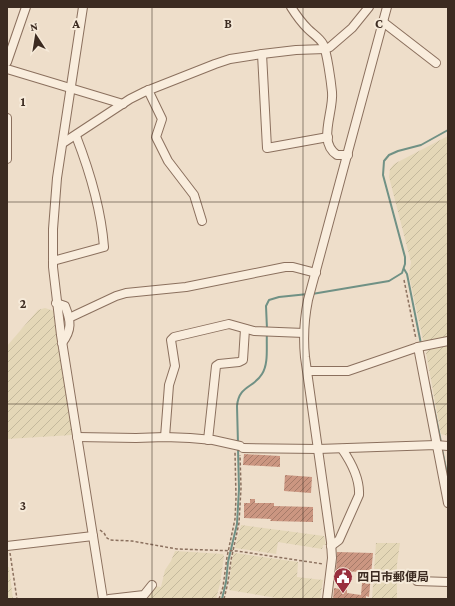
<svg xmlns="http://www.w3.org/2000/svg" width="455" height="606" viewBox="0 0 455 606" font-family="'Crimson Pro','Noto Sans JP',serif">
<style>
.farmland{fill:url(#farmland-furrows)}
.lines{fill:none;stroke-linecap:round;stroke-linejoin:round}
.stream{stroke:#709185;stroke-width:2}
.building{fill:url(#building-hatch)}
.minor-casing{stroke:#8b705e;stroke-width:10}
.path{stroke:#8b705e;stroke-width:1.5;stroke-dasharray:3 2;stroke-linecap:butt}
.minor{stroke:#f9eddd;stroke-width:8}
.grid{fill:none;stroke:#3c2b21;stroke-width:1;stroke-opacity:0.55}
.labels{text-anchor:middle;dominant-baseline:central;stroke-width:4;stroke-linejoin:round;paint-order:stroke}
.poi-label{font-size:12px;font-weight:bold;fill:#3c2b21;stroke:#f6ead9;text-anchor:start}
.grid-label{font-size:13px;text-anchor:middle;font-weight:bold;fill:#3c2b21;stroke:#f6ead9;stroke-width:4;stroke-linejoin:round;paint-order:stroke}
</style>
<defs>
<pattern id="farmland-furrows" width="10" height="10" patternUnits="userSpaceOnUse"><rect width="10" height="10" fill="#e4d7b7"/><path d="M-1 1l2-2M0 10L10 0M9 11l2-2" fill="none" stroke="#c4b99d"/></pattern>
<pattern id="building-hatch" width="6" height="6" patternUnits="userSpaceOnUse"><rect width="6" height="6" fill="#cb9681"/><path d="M-1 1l2-2M0 6l6-6M5 7l2-2" fill="none" stroke="#a67b69"/></pattern>
</defs>
<rect width="100%" height="100%" fill="#eedeca"/>
<g class="farmland">
<polygon points="448,136 448,337 425,341 423,340 409,275 411,262 389,177 390,169 394,164"/>
<polygon points="45,308 54,311 73,435 7,439 7,346 38,310"/>
<polygon points="448,346 448,436 441,434 426,353 429,349"/>
<polygon points="241,525 324,536 326,545 323,545 322,549 278,542 276,554 235,548"/>
<polygon points="376,543 400,543 397,564 397,599 372,599"/>
<polygon points="175,551 223,554 224,556 220,584 216,599 149,598 153,586 161,587 165,570 171,561"/>
<polygon points="235,553 298,562 297,577 323,580 320,599 282,599 229,590 231,564 233,554"/>
<polygon points="7,567 9,567 13,599 7,599"/>
</g>
<g class="lines">
<g class="stream">
<polyline points="404,269 407,274 421,344"/>
<polyline points="312,294 389,281 402,273 405,264 405,257 383,175 384,161 389,155 398,151 421,145 448,130"/>
<polyline points="267,329 266,306 269,300 279,297 308,294"/>
<polyline points="429,384 441,442"/>
<path d="M238 444 237 406C239 385 254 388 262 374 269 363 266 346 267 333"/>
<polyline points="442,449 448,479"/>
<polyline points="222,599 226,582 228,562 237,524 239,489 238,448"/>
</g>
</g>
<g class="building">
<polygon points="244,454 280,456 280,467 243,465"/>
<polygon points="285,475 312,477 311,493 284,491"/>
<polygon points="250,499 255,499 255,503 274,503 274,506 313,507 313,522 270,521 271,519 244,518 244,503 250,503"/>
<polygon points="337,552 373,553 369,597 366,596 366,599 333,599 334,588 347,590 347,593 361,595 363,572 336,571"/>
</g>
<g class="lines">
<defs>
<g id="minor">
<polyline points="83,7 57,178 53,229 53,267 61,335 103,599"/>
<path d="M291 7C296 15 301 22 308 29 313 34 320 38 323 44 327 52 331 82 332 92 334 112 317 142 337 155H348"/>
<polyline points="383,22 436,63"/>
<polyline points="262,54 267,148 328,137"/>
<polyline points="7,62 26,7"/>
<polyline points="7,69 123,104"/>
<polyline points="148,90 162,119 156,137 168,161 194,195 202,221"/>
<polyline points="7,118 7,159"/>
<polyline points="63,143 130,99 144,92 215,64 230,59 262,54 296,50 325,49 330,47 352,28 369,7"/>
<path d="M53 261 104 247C101 208 90 172 76 136"/>
<path d="M56 303 65 306C71 321 72 330 62 343"/>
<polyline points="69,318 116,296 126,293 186,287 285,267 293,267 316,273"/>
<polyline points="418,347 448,503"/>
<polyline points="308,371 348,371 418,347 448,341"/>
<polyline points="77,437 136,438 165,437 190,438 213,440 240,446"/>
<polyline points="165,437 169,385 175,366 171,340 174,337 229,324 254,331 304,333"/>
<polyline points="208,440 216,366 219,364 239,362 243,360 245,329"/>
<polyline points="243,448 318,449 436,445 448,446"/>
<polyline points="7,546 93,536"/>
<path d="M331 546 339 540 359 495C360 478 351 462 342 449"/>
<polyline points="417,581 448,582"/>
<polyline points="109,599 144,595 152,585"/>
<path d="M327 599 332 558 331 542 305 357C303 337 304 320 308 300L387 7"/>
</g>
</defs>
<use href="#minor" class="minor-casing"/>
<g class="path">
<polyline points="404,280 416,339"/>
<polyline points="100,530 104,533 107,538 110,540 132,541 177,549 237,551 323,564"/>
<polyline points="10,553 17,599"/>
<polyline points="219,599 223,587 227,557 235,519 236,498 235,452"/>
<polyline points="224,599 228,582 231,560 239,523 241,488 240,455"/>
</g>
<use href="#minor" class="minor"/>
</g>
<path class="grid" d="M152 7V599M303 7V599M7 202H448M7 404H448"/>
<defs>
<symbol id="civic-pin" viewBox="-11 -11 22 30"><path d="M0 17L-7.5 6A9.5 9.5 0 1 1 7.5 6Z" fill="#992f3e" stroke="#f6ead9"/><path d="M-.6-6.5H3V-4.5H.6V-3L4-1V1h2V6H-6V1h2V-1L-.6-3ZM-1.2 2.5V6h2.4V2.5Z" fill="#fff"/></symbol>
</defs>
<g fill-rule="evenodd">
<use href="#civic-pin" x="332" y="566" width="22" height="30"/>
</g>
<g class="labels">
<g class="poi-label">
<text x="357" y="577">四日市郵便局</text>
</g>
</g>
<g class="grid-label">
<text x="76" y="28">A</text>
<text x="228" y="28">B</text>
<text x="379" y="28">C</text>
<text x="23" y="106">1</text>
<text x="23" y="308">2</text>
<text x="23" y="510">3</text>
</g>
<rect width="455" height="606" fill="none" stroke="#3c2b21" stroke-width="16"/>
<g transform="translate(36 36) rotate(348)" stroke="#f6ead9" stroke-width="3" paint-order="stroke">
<path d="M0-3L7 15L0 10L-7 15Z" fill="#3c2b21"/>
<text y="-6" font-size="11" font-weight="bold" text-anchor="middle" fill="#3c2b21">N</text>
</g>
</svg>
